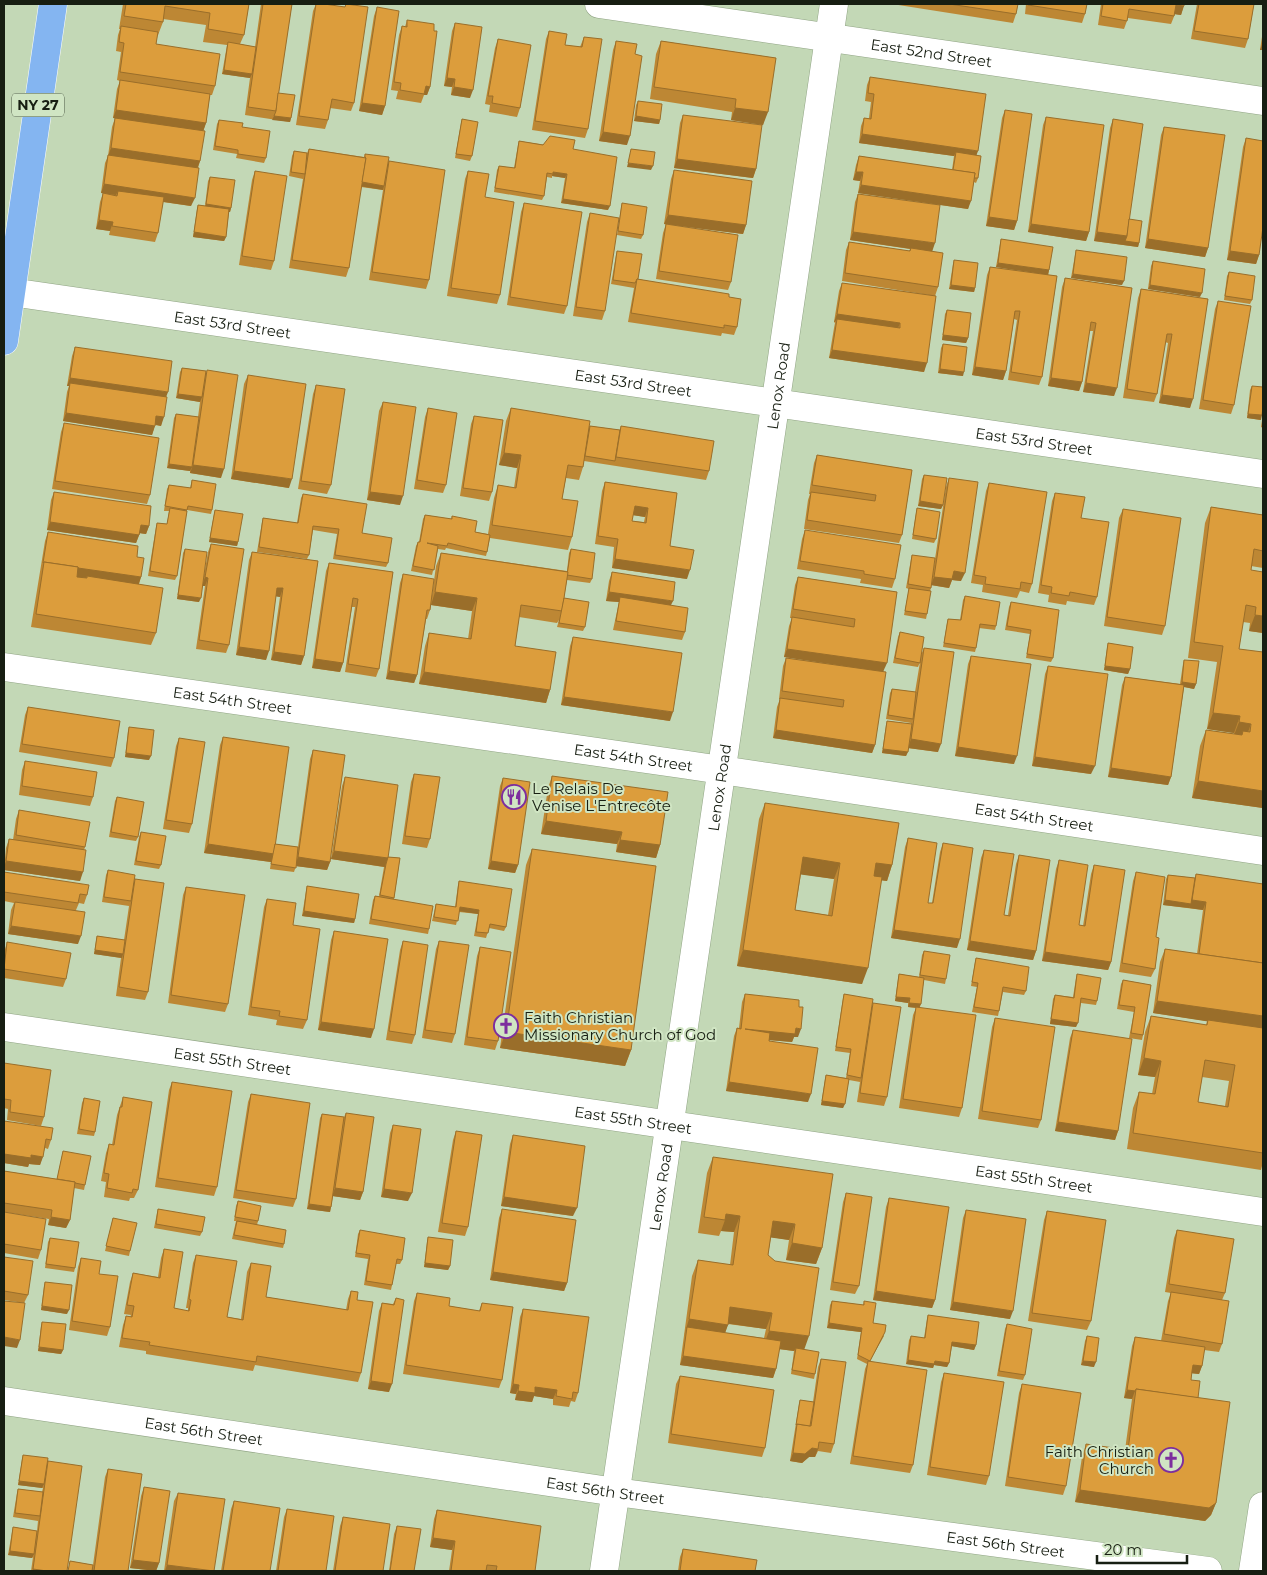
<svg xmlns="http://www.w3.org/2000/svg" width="1267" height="1575" viewBox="0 0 1267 1575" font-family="Montserrat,sans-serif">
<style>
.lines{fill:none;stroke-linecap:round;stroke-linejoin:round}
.minor-casing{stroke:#90a484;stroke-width:29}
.highway-casing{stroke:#fff;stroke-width:29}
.minor{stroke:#fff;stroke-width:28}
.highway{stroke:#84b5f1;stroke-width:28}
.wall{fill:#bd8734;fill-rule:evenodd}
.shaded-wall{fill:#9a6e2a}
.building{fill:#dc9d3c;stroke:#9a6e2a;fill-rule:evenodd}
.labels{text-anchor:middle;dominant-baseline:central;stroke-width:4;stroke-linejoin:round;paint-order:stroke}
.shield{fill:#d0e5c3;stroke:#4e5a47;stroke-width:1}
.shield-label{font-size:14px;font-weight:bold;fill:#171e12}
.street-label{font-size:15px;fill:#171e12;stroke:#d0e5c3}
.poi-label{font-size:15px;fill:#171e12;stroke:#d0e5c3;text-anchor:start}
</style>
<rect width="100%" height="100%" fill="#c3d8b6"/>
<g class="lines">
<defs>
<g id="minor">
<path id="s1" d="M599 4 1263 101"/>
<path id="s2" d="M4 291 1263 474"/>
<path id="s3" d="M4 667 688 765 1263 851"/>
<path id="s4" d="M4 1027 1263 1212"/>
<path id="s5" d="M4 1401 616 1492 1208 1571"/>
<path id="s6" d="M604 1571 834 4"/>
<polyline points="1253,1571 1263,1506"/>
</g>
<polyline id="highway" points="4,341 53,4"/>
</defs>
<use href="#minor" class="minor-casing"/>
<use href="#highway" class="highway-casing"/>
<use href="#minor" class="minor"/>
<use href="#highway" class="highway"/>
</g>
<g class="wall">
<polygon points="123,4 249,4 244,35 240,44 255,47 261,4 292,4 278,93 291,118 290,122 245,115 250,78 222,74 227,45 203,42 206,25 163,19 163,22 158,35 157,35 156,44 215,86 212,95 210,95 206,123 203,131 200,161 198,168 191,206 163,202 158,233 155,242 109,235 110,231 96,229 100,202 103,193 101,193 105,163 108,156 112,127 115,118 113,118 117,89 120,81 117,80 121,52 116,51 118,35 120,29 119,29"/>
<polygon points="316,4 345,7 346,4 354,103 351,111 330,108 328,120 325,129 296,125 313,11"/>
<polygon points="892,4 1018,4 1016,14 1013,23"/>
<polygon points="1026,4 1087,4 1085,14 1082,23 1025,14"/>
<polygon points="1101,4 1184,4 1181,15 1175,14 1171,24 1128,18 1124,29 1098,25"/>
<polygon points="1197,4 1254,4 1248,39 1245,48 1191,39"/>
<polygon points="377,7 385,106 382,115 359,111 374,16"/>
<polygon points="407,20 430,87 427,95 424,95 421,103 396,99 398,91 391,90 399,35 402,26 405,27"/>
<polygon points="455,23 470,98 451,95 452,87 444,86 452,31"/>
<polygon points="1263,30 1263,50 1260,50"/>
<polygon points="549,31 565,45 580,47 584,37 588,129 585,138 532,130 546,39"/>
<polygon points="498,39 520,108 517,117 489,112 490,105 485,104 495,48"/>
<polygon points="616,41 627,145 599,141 613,50"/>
<polygon points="661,41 776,58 763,125 731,120 732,112 650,99 656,54"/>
<polygon points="870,77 977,155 978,178 976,183 974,182 968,209 858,193 860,181 853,180 856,165 859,156 952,170 954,156 859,143 861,126 864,118 869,118 871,102 865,101 867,85"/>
<polygon points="638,101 660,120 659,124 634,121 636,105"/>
<polygon points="1005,110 1017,221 1014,230 986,226 1002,118"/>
<polygon points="683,115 756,169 753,178 674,168 680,123"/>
<polygon points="1046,117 1089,232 1086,241 1028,232 1043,125"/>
<polygon points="462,119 472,156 470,161 455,158 461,123"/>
<polygon points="1113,119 1129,219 1139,243 1138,247 1094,241 1110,128"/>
<polygon points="219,120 242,127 266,158 264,163 236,158 237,154 213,150 217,124"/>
<polygon points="1164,127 1208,248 1205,257 1145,248 1161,135"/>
<polygon points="1246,138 1259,255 1256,264 1227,260 1243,147"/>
<polygon points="519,141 573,149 608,210 561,203 565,178 552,176 552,178 547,177 544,196 542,200 494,192 497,170 499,166 514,168 518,145"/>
<polygon points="309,149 364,157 365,154 387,165 389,161 429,280 426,289 369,280 383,190 361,187 349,268 346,277 289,268 303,179 289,176 292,156 294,151 307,153"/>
<polygon points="674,170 746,225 743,234 664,224 671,179"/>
<polygon points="255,171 274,261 271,270 239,265 252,180"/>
<polygon points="468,171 485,197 500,295 497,304 447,296 465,179"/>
<polygon points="210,177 231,208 230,212 229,212 226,237 224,241 193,237 197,209 198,205 205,206 208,181"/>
<polygon points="858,194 932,251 938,287 935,296 842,281 846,250 849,242 909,251 910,249 850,240 855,202"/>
<polygon points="524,203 567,306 564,314 507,305 521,212"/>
<polygon points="622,203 643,235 641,239 617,235 621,208"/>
<polygon points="590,213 605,311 602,320 573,316 587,222"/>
<polygon points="666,224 731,282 728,290 656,279 663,233"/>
<polygon points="1001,239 1049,270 1048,275 996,267 1000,244"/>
<polygon points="1076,250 1122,285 1071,278 1075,255"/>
<polygon points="617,251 638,279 729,297 737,327 734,335 722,333 721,336 628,322 634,288 611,284 616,255"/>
<polygon points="954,260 975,288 974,292 949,289 953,264"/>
<polygon points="1153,261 1200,297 1148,289 1151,266"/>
<polygon points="990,267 1057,276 1042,377 1039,385 1008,380 1017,320 1014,319 1006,371 1003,380 972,375 987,275"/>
<polygon points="1229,272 1252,300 1250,304 1224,300 1227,276"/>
<polygon points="1065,278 1132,288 1114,396 1083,392 1093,331 1089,331 1082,382 1079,391 1048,386 1062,287"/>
<polygon points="842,283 936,296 924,372 829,358 834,328 835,323 834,322 839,291"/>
<polygon points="1141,289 1208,299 1190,408 1159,403 1168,343 1165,342 1157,394 1154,402 1123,398 1138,298"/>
<polygon points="1218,301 1234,405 1231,414 1199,409 1215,309"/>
<polygon points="947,310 968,338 966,343 942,340 945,314"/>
<polygon points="943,344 963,376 938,373 941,348"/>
<polygon points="75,347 166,397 161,426 155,425 152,435 63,421 67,392 69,386 67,386 72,356"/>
<polygon points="182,368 206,371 221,478 190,473 190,471 167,468 174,418 176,414 198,417 200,402 176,398 180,372"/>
<polygon points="248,375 289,488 231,479 244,384"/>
<polygon points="316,385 331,485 327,494 298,489 313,394"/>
<polygon points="1252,386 1261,420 1247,418 1250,390"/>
<polygon points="383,402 400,505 367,500 379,411"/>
<polygon points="428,408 446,485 443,493 414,489 425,417"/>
<polygon points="511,408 590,426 620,430 621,426 709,471 706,480 584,461 583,467 579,480 566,478 562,499 572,537 568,550 490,538 487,552 486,556 446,548 445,550 438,549 432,575 411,571 416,546 418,542 419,542 423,519 425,515 451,519 452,516 475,532 488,534 494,498 498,485 514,488 517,468 499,465 506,421"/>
<polygon points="1263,414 1263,428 1261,427"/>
<polygon points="474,416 492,492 489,501 460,496 471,424"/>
<polygon points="64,423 150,495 147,504 52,489 61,432"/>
<polygon points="817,455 912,470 902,535 899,543 804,529 808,500 810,494 809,494 814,463"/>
<polygon points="924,475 943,505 941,509 918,506 922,479"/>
<polygon points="949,478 961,581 952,580 949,588 931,585 946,487"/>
<polygon points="192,480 212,510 211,514 187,510 177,576 175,580 148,576 156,527 157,523 167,524 169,511 164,511 167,489 169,485 190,488"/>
<path d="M605 482 677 493 670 546 687 579 612 568 614 547 595 544 602 491ZM633 515 645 517 644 522 632 521Z"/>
<polygon points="989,483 1032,584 1029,593 1020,591 1017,598 982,592 983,585 971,583 986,491"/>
<polygon points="54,492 149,526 146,534 140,533 136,543 47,530 51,500"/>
<polygon points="1055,493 1081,518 1097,597 1094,605 1067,601 1066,605 1048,602 1049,595 1038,593 1052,501"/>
<polygon points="303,494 362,533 388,563 386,567 333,559 337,534 313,530 309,555 307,559 257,552 262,522 263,518 297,523 301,498"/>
<polygon points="1211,507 1263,515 1263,568 1251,566 1251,570 1263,633 1249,631 1250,623 1243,622 1239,649 1263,808 1192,798 1200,746 1206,730 1234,734 1234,733 1207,729 1217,662 1188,658 1205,523"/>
<polygon points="917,508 936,539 934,543 912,539 916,513"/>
<polygon points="1123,509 1165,626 1162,635 1104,626 1119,518"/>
<polygon points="215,510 238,542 237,546 209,542 214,514"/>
<polygon points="805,530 895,579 892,588 860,583 861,579 797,569 802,539"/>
<polygon points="48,532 141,577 139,584 156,633 151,645 31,627 45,541"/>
<polygon points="211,544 229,645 226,653 196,649 205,586 202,586 208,552"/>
<polygon points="185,549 199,602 177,599 183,553"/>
<polygon points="571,549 592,579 590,583 567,580 564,598 585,627 583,631 557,627 559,620 557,623 519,617 515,646 550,690 546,703 419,684 425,646 429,633 468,639 472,611 431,605 430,610 427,619 426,619 417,675 414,683 386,679 400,583 403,574 432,595 436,566 441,553 567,571 569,553"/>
<polygon points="252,552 318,561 304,656 301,665 271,660 280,597 276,596 266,660 236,655 249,560"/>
<polygon points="912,555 931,588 930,591 927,614 926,619 904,615 909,589 906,588 911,559"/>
<polygon points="329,563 393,572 379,669 376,677 345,672 355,607 352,607 343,663 340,672 312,668 326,571"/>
<polygon points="612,572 671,605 685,632 682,640 613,630 619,602 606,601 609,581"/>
<polygon points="798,577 897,592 883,672 875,745 872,753 773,738 777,707 780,699 779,699 783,666 786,658 879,671 784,657 789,626 792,618 790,618 795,585"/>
<polygon points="965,596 996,626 995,630 979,628 976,648 975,652 943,647 947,623 948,619 960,620 963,600"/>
<polygon points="1011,602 1053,658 1051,662 1026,658 1030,634 1005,630 1009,607"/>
<polygon points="900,632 921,655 924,648 938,752 908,748 906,756 882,753 886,725 887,721 911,724 911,723 886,719 890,693 892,689 915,692 920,662 918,667 893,663 898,637"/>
<polygon points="573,637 670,721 561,705 570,646"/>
<polygon points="1108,643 1130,669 1128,674 1104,670 1107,648"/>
<polygon points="971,656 1014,764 955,756 968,664"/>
<polygon points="1184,660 1196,684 1194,689 1184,687 1171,777 1168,785 1108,777 1122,685 1125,677 1180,684 1183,664"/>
<polygon points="1048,666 1091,774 1032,766 1045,674"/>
<polygon points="28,707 114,758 111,767 19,752 25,715"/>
<polygon points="129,727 149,760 125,757 128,731"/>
<polygon points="223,737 275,844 298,847 310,759 313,750 330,862 327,870 296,866 294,872 270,869 271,862 204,853 220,745"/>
<polygon points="179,738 192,824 189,833 163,829 176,746"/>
<polygon points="25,761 93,797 90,806 19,795 22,770"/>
<polygon points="414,774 430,839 427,848 402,844 411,782"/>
<polygon points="552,776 660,845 656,858 616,852 617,844 541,834 548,788"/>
<polygon points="345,777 388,857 400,858 394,899 429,929 428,934 369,924 373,900 375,896 379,896 384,867 331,859 342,786"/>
<polygon points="503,778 518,865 515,873 488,869 500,786"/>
<polygon points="117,797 138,837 136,841 109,837 115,801"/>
<path d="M765 803 892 865 887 881 881 880 862 984 737 966 759 819ZM801 874 834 879 828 915 795 910Z"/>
<polygon points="19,810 85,847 84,850 80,881 4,870 6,848 9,839 13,840 16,819"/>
<polygon points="141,832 161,865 159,869 134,865 139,837"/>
<polygon points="908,838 928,903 932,903 940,852 943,843 957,948 891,938 905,847"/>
<polygon points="532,849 631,1050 625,1066 500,1048 526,865"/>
<polygon points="984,850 1004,915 1008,915 1016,864 1019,855 1036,951 1033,960 967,950 981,858"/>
<polygon points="1059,860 1079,925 1083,926 1091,874 1094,865 1111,962 1108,970 1042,961 1056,869"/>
<polygon points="108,870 134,883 135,879 148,992 145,1000 116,996 121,958 94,954 96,941 97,936 124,940 129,906 102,902 106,875"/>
<polygon points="4,872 87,895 84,904 79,903 76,910 78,944 8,934 11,910 14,903 4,901"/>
<polygon points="1136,872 1156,937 1155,969 1151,977 1119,972 1133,881"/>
<path d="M1196 874 1263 884V1162L1261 1170 1127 1149 1133 1108 1139 1092 1152 1094 1155 1077 1138 1075 1145 1032 1151 1016 1206 1025 1207 1021 1153 1013 1160 962 1165 949 1197 954 1203 910 1163 905 1166 879 1168 875 1195 878ZM1202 1077 1229 1081 1225 1106 1198 1102Z"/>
<polygon points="459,881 506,927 504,931 489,928 486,938 474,936 478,914 459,912 456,925 432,921 436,904 455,907 458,885"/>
<polygon points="307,886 355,919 354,923 302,916 306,891"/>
<polygon points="186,887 228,1004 225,1012 168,1003 183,895"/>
<polygon points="267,899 293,925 307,1020 303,1029 276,1025 277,1020 248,1015 264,907"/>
<polygon points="334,931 371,1038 318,1030 331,940"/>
<polygon points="403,941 415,1035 412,1044 386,1040 400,950"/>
<polygon points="439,941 455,1034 452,1043 422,1038 436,949"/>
<polygon points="7,942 66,979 63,987 4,978 4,953"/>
<polygon points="480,947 498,1041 495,1050 464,1045 477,956"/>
<polygon points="924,951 946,979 945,984 924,980 920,1007 962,1108 959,1117 899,1108 913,1015 916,1008 908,1007 908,1003 895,1001 898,979 899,974 919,977 922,955"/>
<polygon points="976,958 1026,991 1024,995 1003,992 999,1011 998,1016 972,1012 977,987 971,986 975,962"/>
<polygon points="1077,974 1097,1001 1096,1005 1081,1003 1076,1027 1050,1024 1053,999 1055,995 1073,997 1076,978"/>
<polygon points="1123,980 1151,985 1143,1035 1142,1040 1129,1038 1134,1012 1117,1009 1121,984"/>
<polygon points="745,994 798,1037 794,1037 792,1042 769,1040 808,1102 726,1091 734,1036 737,1028 739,1028 742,1002"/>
<polygon points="844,994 872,1007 887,1097 884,1106 857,1102 860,1082 849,1080 843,1108 821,1105 825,1079 826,1075 846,1078 850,1053 835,1051 843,998"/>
<polygon points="995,1018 1041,1120 1038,1128 978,1119 992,1027"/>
<polygon points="1073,1030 1118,1131 1115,1140 1055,1131 1070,1038"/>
<polygon points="4,1063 44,1117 41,1126 7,1120 8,1109 4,1108"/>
<polygon points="172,1082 217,1187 214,1196 155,1187 169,1090"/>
<polygon points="251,1094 296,1199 293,1207 233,1198 248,1102"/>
<polygon points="123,1097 138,1190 134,1198 130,1198 129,1201 104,1197 106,1182 101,1181 106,1153 109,1144 112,1145 117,1115"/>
<polygon points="84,1098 95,1132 94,1136 77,1134 82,1103"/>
<polygon points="346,1113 363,1192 360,1200 333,1196 331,1207 330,1212 307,1209 320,1118 322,1114 344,1117"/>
<polygon points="4,1121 51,1140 48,1149 45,1148 40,1165 29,1164 28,1167 4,1163"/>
<polygon points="393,1125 408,1201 381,1197 390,1133"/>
<polygon points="456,1131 468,1227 465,1236 438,1232 453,1140"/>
<polygon points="513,1135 573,1216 501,1206 510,1144"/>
<polygon points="63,1151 85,1185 84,1190 74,1188 70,1220 66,1228 48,1225 49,1219 4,1212 4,1171 57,1179"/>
<path d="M713 1157 822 1248 816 1264 786 1260 789 1240 771 1237 768 1255 804 1349 815 1374 814 1379 791 1374 794 1351 779 1349 776 1369 773 1378 680 1365 692 1276 698 1260 730 1265 734 1232 721 1231 719 1236 698 1233 707 1173ZM728 1324 766 1329 764 1338 725 1333Z"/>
<polygon points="846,1193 859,1286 855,1294 830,1290 843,1202"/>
<polygon points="889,1198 935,1300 932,1308 873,1300 886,1207"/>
<polygon points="238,1201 258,1221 257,1225 284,1244 283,1248 232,1239 236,1221 234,1221 236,1206"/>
<polygon points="158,1209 202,1232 200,1236 154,1228 157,1213"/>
<polygon points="502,1209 567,1283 564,1291 490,1280 499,1218"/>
<polygon points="966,1210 1010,1319 950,1310 963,1218"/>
<polygon points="1047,1211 1091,1321 1087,1330 1028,1321 1044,1220"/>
<polygon points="4,1212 41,1250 38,1259 4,1253"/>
<polygon points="113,1218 130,1251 129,1256 105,1251"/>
<polygon points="360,1230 402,1260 400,1264 396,1264 392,1285 391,1290 364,1285 368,1259 355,1257 358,1234"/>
<polygon points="1177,1230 1225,1293 1222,1300 1222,1344 1219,1352 1204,1350 1202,1366 1199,1374 1191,1373 1191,1380 1198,1398 1216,1503 1211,1515 1205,1521 1075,1502 1082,1457 1086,1444 1125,1450 1132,1399 1124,1398 1132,1346 1135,1337 1161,1341 1168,1301 1171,1293 1165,1292 1174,1238"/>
<polygon points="428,1237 450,1266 448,1270 424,1267 427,1242"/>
<polygon points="50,1238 75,1268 74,1272 45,1268 48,1242"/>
<polygon points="164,1249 174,1308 188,1311 188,1308 186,1308 193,1263 196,1255 227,1317 241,1319 247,1272 251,1263 266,1297 346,1310 348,1299 351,1291 357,1300 361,1373 358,1382 255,1365 253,1371 146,1354 146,1351 119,1347 123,1325 126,1316 130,1317 131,1315 124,1314 130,1282 133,1273 158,1277 161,1258"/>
<polygon points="4,1257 28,1295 24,1303 4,1300"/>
<polygon points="81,1258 99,1274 110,1327 107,1336 69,1330 78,1267"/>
<polygon points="45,1282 67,1314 41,1310 44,1286"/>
<polygon points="417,1293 449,1306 479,1311 482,1303 502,1380 499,1388 403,1374 414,1301"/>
<polygon points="396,1298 389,1392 368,1389 379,1311 382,1303 393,1304"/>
<polygon points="832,1301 863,1305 864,1301 873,1323 884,1336 870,1361 913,1465 910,1473 850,1464 865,1369 867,1364 857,1359 861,1332 827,1328 830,1305"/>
<polygon points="523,1309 578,1393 575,1402 571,1401 569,1407 553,1405 553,1399 534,1396 532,1402 515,1400 516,1394 510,1393 520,1317"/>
<polygon points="928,1315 976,1345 974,1350 952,1346 949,1363 947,1367 934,1365 933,1368 906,1364 909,1340 911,1336 924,1338 927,1319"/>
<polygon points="42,1322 63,1350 61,1354 38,1351 41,1326"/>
<polygon points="1007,1324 1025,1375 1023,1380 997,1376 1005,1329"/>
<polygon points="1087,1336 1094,1367 1081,1365 1085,1341"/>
<polygon points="821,1359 834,1444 831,1453 818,1451 815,1457 809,1457 802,1463 790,1461 799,1404 800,1400 813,1402 818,1367"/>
<polygon points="944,1373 989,1476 986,1485 927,1475 941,1382"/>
<polygon points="680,1376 765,1448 762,1457 668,1443 676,1384"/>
<polygon points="1022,1384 1066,1486 1063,1495 1005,1486 1019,1393"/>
<polygon points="23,1455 47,1465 48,1461 67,1571 31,1571 33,1557 32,1558 8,1555 12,1532 13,1527 37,1531 38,1521 13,1517 17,1493 18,1489 42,1492 43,1488 18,1485 22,1459"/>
<polygon points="108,1469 128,1571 68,1571 70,1561 93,1565 105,1477"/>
<polygon points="144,1487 159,1563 156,1571 130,1568 141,1496"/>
<polygon points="178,1493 214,1571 164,1571 174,1501"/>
<polygon points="234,1501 270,1571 221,1571 231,1509"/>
<polygon points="287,1509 326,1571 276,1571 284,1517"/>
<polygon points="437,1510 535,1571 449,1571 452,1550 430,1547 434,1519"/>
<polygon points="343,1517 383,1571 333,1571 340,1526"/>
<polygon points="397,1526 414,1571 389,1571 394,1534"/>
<polygon points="683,1549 755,1571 678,1571 680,1557"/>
</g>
<g class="shaded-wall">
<polygon points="1176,5 1184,6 1181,15 1173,14"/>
<polygon points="1263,42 1263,50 1260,50"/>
<polygon points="224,70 252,74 250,78 222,74"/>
<polygon points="447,78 455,79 452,87 444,86"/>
<polygon points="426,86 430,87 427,95 424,95"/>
<polygon points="454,87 473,90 470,98 451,95"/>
<polygon points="362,103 385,106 382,115 359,111"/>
<polygon points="735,108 768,112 763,125 731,120"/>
<polygon points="116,110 206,123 203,132 113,118"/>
<polygon points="274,116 291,118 290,122 272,120"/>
<polygon points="636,116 660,120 659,124 634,121"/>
<polygon points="603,132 630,136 627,145 599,141"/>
<polygon points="862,134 978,151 975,159 956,152 954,156 859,143"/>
<polygon points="111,148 200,161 197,169 108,156"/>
<polygon points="677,159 756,169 753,178 674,168"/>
<polygon points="628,163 653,166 651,170 627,167"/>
<polygon points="553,172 567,174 565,178 552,176"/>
<polygon points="856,172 863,172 860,181 853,180"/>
<polygon points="361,182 384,186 383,190 359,186"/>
<polygon points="104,184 195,198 191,206 117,195 118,191 116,195 101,193"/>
<polygon points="861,185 971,201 968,209 858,193"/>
<polygon points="563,199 610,206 608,210 561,203"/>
<polygon points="206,204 231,208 230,212 204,209"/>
<polygon points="668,215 746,225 743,234 664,224"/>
<polygon points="989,217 1017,221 1014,230 986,226"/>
<polygon points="99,220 113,222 110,231 96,229"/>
<polygon points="1031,224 1089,232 1086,241 1028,232"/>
<polygon points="194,232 226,237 224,241 193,237"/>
<polygon points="853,232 935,243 932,252 850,240"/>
<polygon points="1097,232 1127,236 1139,243 1138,247 1094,241"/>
<polygon points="1148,239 1208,248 1205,257 1145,248"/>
<polygon points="1230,251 1259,255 1256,264 1227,260"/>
<polygon points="998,263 1049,270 1048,275 996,267"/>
<polygon points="1073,274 1124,281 1122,285 1071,278"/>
<polygon points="951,285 975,288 974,292 949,289"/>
<polygon points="1150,285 1202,293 1200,297 1148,289"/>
<polygon points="837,314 900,323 897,331 837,319 835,322 834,322"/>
<polygon points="943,335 968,338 966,343 942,340"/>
<polygon points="832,350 927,363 924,372 829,358"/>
<polygon points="975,367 1006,371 1003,380 972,375"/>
<polygon points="940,369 964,372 963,376 938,373"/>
<polygon points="70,378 168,392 165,400 70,383 69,386 67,386"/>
<polygon points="1051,378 1082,382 1079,391 1048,386"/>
<polygon points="1086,383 1117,388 1114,396 1083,392"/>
<polygon points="178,394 202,397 200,402 176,398"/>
<polygon points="1162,395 1193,399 1190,408 1159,403"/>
<polygon points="66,413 155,426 152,435 63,421"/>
<polygon points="1248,414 1262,415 1261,420 1247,418"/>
<polygon points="156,416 164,417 161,426 153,424"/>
<polygon points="504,453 521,455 517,468 499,465"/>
<polygon points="169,464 192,467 190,471 167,468"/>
<polygon points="193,465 224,469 221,478 190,473"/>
<polygon points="234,471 292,479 289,488 231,479"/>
<polygon points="370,492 403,496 400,505 367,500"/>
<polygon points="920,501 943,505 941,509 918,506"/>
<polygon points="635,506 648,508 645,517 632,515"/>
<polygon points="50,522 139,535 136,543 47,530"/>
<polygon points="141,525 149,526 146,534 138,533"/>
<polygon points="210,538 238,542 237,546 209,542"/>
<polygon points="615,559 690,570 687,579 612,568"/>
<polygon points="44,563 141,577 138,586 87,576 86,578 42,572"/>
<polygon points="954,571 965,573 961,581 952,580 949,588 931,585 934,577"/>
<polygon points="205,577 208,578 205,586 202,586"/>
<polygon points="277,588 283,588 280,597 274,596"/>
<polygon points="435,592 477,598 472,611 431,605"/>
<polygon points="609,592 673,601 669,609 620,597 619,602 606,601"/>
<polygon points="178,595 201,598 199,602 177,599"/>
<polygon points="1255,615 1263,616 1263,633 1249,631"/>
<polygon points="239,647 269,651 266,660 236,655"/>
<polygon points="787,649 887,663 883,672 784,657"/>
<polygon points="274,652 304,656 301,665 271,660"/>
<polygon points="315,659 343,663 340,672 312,668"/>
<polygon points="1105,666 1130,669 1128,674 1104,670"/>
<polygon points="389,671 417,675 414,683 386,679"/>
<polygon points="424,672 550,690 546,703 419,684"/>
<polygon points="1182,682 1196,684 1194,689 1180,686"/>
<polygon points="564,697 673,712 670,721 561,705"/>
<polygon points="1213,713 1240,716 1234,733 1207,729"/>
<polygon points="1239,722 1251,724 1245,740 1243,731 1240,739 1233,738"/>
<polygon points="776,730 875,745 872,753 773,738"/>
<polygon points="911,739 941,744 938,752 908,748"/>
<polygon points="958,747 1017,756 1014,764 955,756"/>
<polygon points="883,749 908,752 906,756 882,753"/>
<polygon points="126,753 151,756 149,760 125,757"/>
<polygon points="1035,757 1095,766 1091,774 1032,766"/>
<polygon points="1111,768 1171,777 1168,785 1108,777"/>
<polygon points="1198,781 1263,791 1263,808 1192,798"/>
<polygon points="546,821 622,832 617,844 541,834"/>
<polygon points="620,840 660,845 656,858 616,852"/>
<polygon points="208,844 274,854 271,862 204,853"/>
<polygon points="334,851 388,858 385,867 331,859"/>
<polygon points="298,857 330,862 327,870 295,866"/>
<polygon points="803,857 840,863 834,879 797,874"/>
<polygon points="6,861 83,872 80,881 4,870 4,867"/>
<polygon points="491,861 518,865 515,873 488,869"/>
<polygon points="876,863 892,865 887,881 870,879"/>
<polygon points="1165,900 1191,904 1189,908 1163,905"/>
<polygon points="1192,900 1206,902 1203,910 1189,908"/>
<polygon points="460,907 479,910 478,914 458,911"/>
<polygon points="304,911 355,919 354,923 302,916"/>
<polygon points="11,926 81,936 78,944 8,934"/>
<polygon points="894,930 960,939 957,948 891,938"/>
<polygon points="970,941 1036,951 1033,960 967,950"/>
<polygon points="95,950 123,954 122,958 94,954"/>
<polygon points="743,950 868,968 862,984 737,966"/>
<polygon points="1045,952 1111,962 1108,970 1042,961"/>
<polygon points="896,997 910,998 908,1003 895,1001"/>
<polygon points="1157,1001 1263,1016 1263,1030 1153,1013"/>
<polygon points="909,1003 921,1004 919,1008 908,1007"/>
<polygon points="1051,1019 1078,1023 1076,1027 1050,1024"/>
<polygon points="321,1022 374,1029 371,1038 318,1030"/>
<polygon points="796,1028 801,1029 798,1037 794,1037 792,1042 742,1038 745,1029"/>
<polygon points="506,1032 631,1050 625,1066 500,1048"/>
<polygon points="1144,1058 1161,1061 1155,1077 1138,1075"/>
<polygon points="729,1082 811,1094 808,1102 726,1091"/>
<polygon points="822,1101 845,1104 843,1108 821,1105"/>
<polygon points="1058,1122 1118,1131 1115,1140 1055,1131"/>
<polygon points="4,1154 31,1155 43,1157 40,1165 29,1164 28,1167 4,1163"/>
<polygon points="335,1188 363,1192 360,1200 332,1196"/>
<polygon points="384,1189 412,1193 408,1201 381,1197"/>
<polygon points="504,1197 577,1208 573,1216 501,1206"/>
<polygon points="309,1204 331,1207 330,1212 307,1209"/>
<polygon points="726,1214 740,1216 734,1232 721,1231 725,1220"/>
<polygon points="51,1217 70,1220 66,1228 48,1225"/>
<polygon points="773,1221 795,1224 789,1240 767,1237"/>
<polygon points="792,1243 822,1248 816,1264 786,1260"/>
<polygon points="425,1263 450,1266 448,1270 424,1267"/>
<polygon points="493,1272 567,1283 564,1291 490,1280"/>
<polygon points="876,1291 935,1300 932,1308 873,1300"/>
<polygon points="953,1302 1013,1311 1010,1319 950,1310"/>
<polygon points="42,1306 69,1310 67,1314 41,1310"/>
<polygon points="730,1307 772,1313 766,1329 724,1323"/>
<polygon points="689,1319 728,1325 722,1341 687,1327 684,1336"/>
<polygon points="829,1323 862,1328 861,1332 827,1328"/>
<polygon points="769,1331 809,1336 803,1353 796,1348 794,1351 763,1347"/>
<polygon points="4,1337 20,1340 17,1348 4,1346"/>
<polygon points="952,1342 976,1345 974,1350 951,1346"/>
<polygon points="39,1347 63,1350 61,1354 38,1351"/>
<polygon points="683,1356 776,1369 773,1378 680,1365"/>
<polygon points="908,1360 935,1361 949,1363 947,1367 934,1365 933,1368 906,1364"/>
<polygon points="1083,1361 1096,1362 1094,1367 1081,1365"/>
<polygon points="1193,1365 1202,1366 1199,1374 1189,1373"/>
<polygon points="371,1381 392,1384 389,1392 368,1389"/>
<polygon points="513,1384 519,1385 516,1394 510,1393"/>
<polygon points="535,1387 557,1390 553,1399 534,1396 532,1402 515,1400 518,1391"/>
<polygon points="1127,1390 1135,1391 1132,1399 1124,1398"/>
<polygon points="812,1448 818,1449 815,1457 809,1457 802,1463 790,1461 793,1453"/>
<polygon points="19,1481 44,1484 42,1488 18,1485"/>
<polygon points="1080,1490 1216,1503 1211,1515 1205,1521 1075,1502"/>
<polygon points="433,1538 455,1541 452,1550 430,1547"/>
<polygon points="10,1551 34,1554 32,1558 8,1555"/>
<polygon points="133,1560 159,1563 156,1571 130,1568"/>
<polygon points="167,1565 211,1571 165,1571"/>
<polygon points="33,1569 47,1571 32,1571"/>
</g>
<g class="building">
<polygon points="126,4 249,4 244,35 208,29 210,13 165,6 163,22 124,16"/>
<polygon points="263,4 292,4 276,111 248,107"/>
<polygon points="316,4 324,4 345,7 346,4 368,7 354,103 332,99 328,120 299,116"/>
<polygon points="949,4 1018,4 1016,14"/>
<polygon points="1028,4 1087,4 1085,14 1028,5"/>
<polygon points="1103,4 1184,4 1184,6 1176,5 1174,16 1129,9 1127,21 1101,16"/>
<polygon points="1199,4 1254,4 1248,39 1194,31"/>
<polygon points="377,7 399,11 385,106 362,103"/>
<polygon points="407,20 434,24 434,31 437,31 430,87 426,86 424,94 400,90 401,83 394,82 402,26 407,27"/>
<polygon points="455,23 482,27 473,90 454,87 455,79 447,78"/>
<polygon points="121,26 158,32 156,44 220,54 215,86 120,72 124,43 119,42"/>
<polygon points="549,31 567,34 565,45 582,47 584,37 602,39 588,129 535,121"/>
<polygon points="498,39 531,45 520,108 492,103 493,96 488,96"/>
<polygon points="616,41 637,44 635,54 642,56 630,136 603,132"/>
<polygon points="661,41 776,58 768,112 735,108 736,99 654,87"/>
<polygon points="228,42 256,47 252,74 224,70"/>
<polygon points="870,77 986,94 978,151 862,134 864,118 871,119 874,94 868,93"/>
<polygon points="120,80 210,94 206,123 116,110"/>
<polygon points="278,93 295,95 291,118 274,116 276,111"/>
<polygon points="638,101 662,104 660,120 636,116"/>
<polygon points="1005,110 1032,114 1017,221 989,217"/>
<polygon points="683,115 762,125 756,169 677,159"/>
<polygon points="1046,117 1104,125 1089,232 1031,224"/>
<polygon points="115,118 205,131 200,161 111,148"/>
<polygon points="462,119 478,122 472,156 456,154"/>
<polygon points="1113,119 1143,124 1127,236 1097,232"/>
<polygon points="219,120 243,123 242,127 270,131 266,158 238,154 238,150 215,146"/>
<polygon points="1164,127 1225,135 1208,248 1148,239"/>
<polygon points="550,136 575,140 573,149 617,157 610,206 563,199 567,174 553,172 553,174 547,173 544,196 495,188 499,166 515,168 519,141 543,145"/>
<polygon points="1246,138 1263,141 1263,227 1259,255 1230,251"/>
<polygon points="309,149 366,158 349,268 292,260"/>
<polygon points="631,149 655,152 653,166 628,163"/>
<polygon points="294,151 307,153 305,174 291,172"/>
<polygon points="956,152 981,156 978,178 974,178 975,173 953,170"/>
<polygon points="365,154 389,157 384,186 362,182 366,158 365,157"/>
<polygon points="108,155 199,168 195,198 104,184"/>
<polygon points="859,156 975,173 971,201 861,185 863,172 856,172"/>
<polygon points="389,161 445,170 429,280 372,272"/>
<polygon points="674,170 752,181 746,225 668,215"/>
<polygon points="255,171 287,176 274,261 242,256"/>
<polygon points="468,171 489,174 485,197 514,202 500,295 451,288"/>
<polygon points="210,177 235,180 231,208 206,204"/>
<polygon points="118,191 164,197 158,233 112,226 113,222 99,220 103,193 117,196"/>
<polygon points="858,194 940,205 935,243 853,232"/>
<polygon points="524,203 582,212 567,306 510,297"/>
<polygon points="622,203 647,207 643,235 618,231"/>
<polygon points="198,205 229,209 226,237 194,232"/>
<polygon points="590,213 619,218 605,311 576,307"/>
<polygon points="1129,219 1142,221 1139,243 1125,241 1127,236"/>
<polygon points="666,224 738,235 731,282 659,271"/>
<polygon points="1001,239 1053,247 1049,270 998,263"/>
<polygon points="849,242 910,251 911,248 943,253 938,287 845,273"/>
<polygon points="1076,250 1127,257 1124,281 1073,274"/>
<polygon points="617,251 642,254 638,279 637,279 635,283 613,280"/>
<polygon points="954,260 978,263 975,288 951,285"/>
<polygon points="1153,261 1205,269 1202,293 1150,285"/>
<polygon points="990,267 1057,276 1042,377 1011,372 1020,311 1015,311 1006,371 975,367"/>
<polygon points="1229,272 1255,276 1252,300 1225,296"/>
<polygon points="1065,278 1132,288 1117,388 1086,383 1096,323 1091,322 1082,382 1051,378"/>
<polygon points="637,279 729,294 729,297 741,299 737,327 724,325 724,328 631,313"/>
<polygon points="842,283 936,296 927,363 832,350 837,319 900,328 900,323 837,314"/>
<polygon points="1141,289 1208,299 1193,399 1162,395 1172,334 1167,334 1157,394 1127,389"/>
<polygon points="1218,301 1251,306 1234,405 1203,400"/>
<polygon points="947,310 971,313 968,338 943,335"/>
<polygon points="943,344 967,347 964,372 940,369"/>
<polygon points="75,347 172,361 168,392 70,378"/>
<polygon points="182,368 206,371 202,397 178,394"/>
<polygon points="207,370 238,375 224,469 193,465"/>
<polygon points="248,375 306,384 292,479 234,471"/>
<polygon points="70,383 167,397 164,417 156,416 155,426 66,413"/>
<polygon points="316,385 345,389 331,485 301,481"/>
<polygon points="1252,386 1263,387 1263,407 1262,415 1248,414"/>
<polygon points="383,402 416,407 403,496 370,492"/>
<polygon points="428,408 457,413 446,485 417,480"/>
<polygon points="511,408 590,421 583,467 568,465 562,499 578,501 572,537 492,525 498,485 516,488 521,455 504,453"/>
<polygon points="176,414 199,417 192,467 169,464"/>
<polygon points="474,416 503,420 492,492 463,488"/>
<polygon points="64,423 159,438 150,495 55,481"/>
<polygon points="590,426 620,430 615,461 585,456"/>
<polygon points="621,426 714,441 709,471 616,457"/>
<polygon points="817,455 912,470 902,535 807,520 811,492 875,501 876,495 812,485"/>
<polygon points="924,475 947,478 943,505 920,501"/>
<polygon points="949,478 978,482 965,573 954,571 952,579 934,577"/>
<polygon points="192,480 216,484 212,510 188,506 187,510 165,506 169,485 191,488"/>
<path d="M605 482 677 493 670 546 694 550 690 570 615 559 618 539 598 536ZM635 506 648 508 646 523 632 521Z"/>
<polygon points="989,483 1047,492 1032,584 1021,582 1020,589 985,584 986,577 974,575"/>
<polygon points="54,492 151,506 149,526 141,525 139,535 50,522"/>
<polygon points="1055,493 1085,497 1081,518 1109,522 1097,597 1070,592 1069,596 1051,593 1052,587 1041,585"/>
<polygon points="303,494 367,504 362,533 392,538 388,563 335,555 339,529 313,526 309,555 259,547 263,518 298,523"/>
<polygon points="1211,507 1263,515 1263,551 1254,549 1251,570 1263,572 1263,616 1255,615 1256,607 1246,605 1239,649 1263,652 1263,791 1198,781 1206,730 1242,735 1243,731 1250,732 1251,724 1239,722 1240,716 1213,713 1223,646 1194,642"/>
<polygon points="170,508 187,511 177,576 150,571 157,523 167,524"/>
<polygon points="917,508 940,512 936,539 913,535"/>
<polygon points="1123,509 1181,518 1165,626 1107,617"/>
<polygon points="215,510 243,514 238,542 210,538"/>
<polygon points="425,515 452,519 452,516 477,521 475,532 490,535 487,552 448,543 447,546 427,543 438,546 434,570 413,566 418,542 420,542"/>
<polygon points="805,530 901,545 895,579 864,574 864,571 800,561"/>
<polygon points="48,532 138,546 137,557 144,558 141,577 78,568 78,567 44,562 43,563"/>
<polygon points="211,544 244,549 229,645 199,640 208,578 205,577"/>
<polygon points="185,549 207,552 201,598 178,595"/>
<polygon points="571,549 595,553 592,579 567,575"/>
<polygon points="252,552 318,561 304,656 274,652 283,588 277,588 269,651 239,647"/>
<polygon points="441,553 568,572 562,611 521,605 515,646 556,652 550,690 424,672 429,633 471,639 477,598 435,592"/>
<polygon points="912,555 935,558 931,588 908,584"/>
<polygon points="44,562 78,567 77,577 87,578 87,576 163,588 156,633 36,614"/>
<polygon points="329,563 393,572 379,669 348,664 358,599 353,598 343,663 315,659"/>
<polygon points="612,572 675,582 673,601 609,592"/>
<polygon points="403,574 434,579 430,610 427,610 417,675 389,671"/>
<polygon points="798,577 897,592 887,663 787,649 792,617 854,627 855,619 793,609"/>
<polygon points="909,588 931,591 927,614 905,611"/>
<polygon points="965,596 1000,602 996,626 980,624 976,648 944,643 948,619 961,620"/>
<polygon points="620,597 688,608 685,632 616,621"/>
<polygon points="564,598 589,602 585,627 559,623"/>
<polygon points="1011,602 1059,610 1053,658 1027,654 1031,630 1007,626"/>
<polygon points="900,632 924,637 920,663 895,658"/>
<polygon points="573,637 682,653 673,712 564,697"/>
<polygon points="1108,643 1133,647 1130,669 1105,666"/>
<polygon points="924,648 954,652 941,744 911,739"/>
<polygon points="971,656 1031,664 1017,756 958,747"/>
<polygon points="786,658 886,672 875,745 776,730 780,698 843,707 844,700 782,691"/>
<polygon points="1184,660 1199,661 1196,684 1182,682"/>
<polygon points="1048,666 1108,674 1095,766 1035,757"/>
<polygon points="1125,677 1184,685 1171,777 1111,768"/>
<polygon points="892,689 916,692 913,719 888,715"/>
<polygon points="28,707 120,721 114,758 22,744"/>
<polygon points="887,721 912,724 908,752 883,749"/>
<polygon points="129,727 154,730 151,756 126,753"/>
<polygon points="223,737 289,747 274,854 208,844"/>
<polygon points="179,738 205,742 192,824 166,820"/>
<polygon points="313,750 345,755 330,862 298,857"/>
<polygon points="25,761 97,772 93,797 22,786"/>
<polygon points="414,774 440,777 430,839 405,836"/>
<polygon points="552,776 668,792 660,845 620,840 622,832 546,821"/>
<polygon points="345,777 398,785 388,858 334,851"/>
<polygon points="503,778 530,782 518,865 491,861"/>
<polygon points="117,797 144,802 138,837 111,832"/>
<path d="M765 803 899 823 892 865 876 863 874 876 882 877 868 968 743 950ZM803 857 840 863 832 916 795 910Z"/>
<polygon points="19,810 90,822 85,847 16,835"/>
<polygon points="141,832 166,836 161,865 136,861"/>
<polygon points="908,838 937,843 928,903 933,903 943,843 973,848 960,939 894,930"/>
<polygon points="9,839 86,850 83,872 6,861"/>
<polygon points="275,844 298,847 296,868 271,864"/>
<polygon points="532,849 656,866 631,1050 506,1032"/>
<polygon points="984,850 1014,854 1004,915 1010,916 1019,855 1050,860 1036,951 970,941"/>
<polygon points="388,857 400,858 394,898 380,895 386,864"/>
<polygon points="1059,860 1088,865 1079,925 1085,926 1094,865 1125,870 1111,962 1045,952"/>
<polygon points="108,870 135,875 131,901 104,897"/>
<polygon points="4,872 89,885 87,895 80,894 78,903 4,892"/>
<polygon points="1136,872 1165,877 1156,937 1159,938 1155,969 1122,963"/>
<polygon points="1196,874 1263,884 1263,963 1199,954 1206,902 1192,900"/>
<polygon points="1168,875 1195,878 1191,904 1165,900"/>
<polygon points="135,879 164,883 148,992 119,987"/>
<polygon points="459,881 512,889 506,927 490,924 488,933 476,932 479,910 460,907 458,921 434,917 436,904 456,907"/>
<polygon points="307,886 359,894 355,919 304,911"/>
<polygon points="186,887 245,895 228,1004 171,995"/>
<polygon points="375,896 433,906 429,929 371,919"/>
<polygon points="267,899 296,903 293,925 320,929 307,1020 279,1016 280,1011 251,1007"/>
<polygon points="15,902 85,912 81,936 11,926"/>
<polygon points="334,931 388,939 374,1029 321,1022"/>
<polygon points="97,936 125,940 123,954 95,950"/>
<polygon points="403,941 428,945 415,1035 389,1031"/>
<polygon points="439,941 469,945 455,1034 425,1030"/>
<polygon points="7,942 71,953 66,979 4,969"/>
<polygon points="480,947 511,952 498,1041 467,1037"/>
<polygon points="1165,949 1263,963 1263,1016 1157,1001"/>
<polygon points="924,951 950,955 946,979 920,975"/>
<polygon points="976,958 1029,967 1026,991 1003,987 999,1011 974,1007 978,983 972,982"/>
<polygon points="899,974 924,978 921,1004 909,1003 910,998 896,997"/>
<polygon points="1077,974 1101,978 1097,1001 1081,998 1078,1023 1051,1019 1055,995 1074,998"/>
<polygon points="1123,980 1151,985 1143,1035 1131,1033 1135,1007 1119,1005"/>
<polygon points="745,994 799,1000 799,1007 803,1007 801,1029 796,1028 795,1034 745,1029 770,1033 769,1041 818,1048 811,1094 729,1082 737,1028 741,1029"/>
<polygon points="844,994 873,999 861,1078 847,1075 851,1049 836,1047"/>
<polygon points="873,1003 901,1007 887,1097 860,1093"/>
<polygon points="916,1007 976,1015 962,1108 903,1099"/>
<path d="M1151 1016 1207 1025 1208 1020 1263 1028V1153L1133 1133 1139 1092 1155 1094 1161 1061 1144 1058ZM1205 1060 1235 1065 1228 1107 1198 1102Z"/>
<polygon points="995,1018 1055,1027 1041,1120 982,1111"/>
<polygon points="1073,1030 1132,1039 1118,1131 1058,1122"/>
<polygon points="4,1063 51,1070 44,1117 10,1112 11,1100 4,1099"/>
<polygon points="826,1075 849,1079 845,1104 822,1101"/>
<polygon points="172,1082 232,1091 217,1187 158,1178"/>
<polygon points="251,1094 310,1103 296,1199 236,1190"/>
<polygon points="123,1097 152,1102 138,1190 133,1189 132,1193 107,1188 109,1174 104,1173 109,1144 114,1145 120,1107 122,1107"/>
<polygon points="84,1098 100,1101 95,1132 79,1129"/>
<polygon points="346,1113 374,1117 363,1192 335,1188"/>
<polygon points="322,1114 344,1117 331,1207 309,1204"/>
<polygon points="4,1121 53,1128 51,1140 46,1139 43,1157 31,1155 31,1158 4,1154"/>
<polygon points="393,1125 421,1129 412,1193 384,1189"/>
<polygon points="456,1131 482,1135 468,1227 442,1223"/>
<polygon points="513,1135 585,1146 577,1208 504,1197"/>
<polygon points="63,1151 91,1156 85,1185 75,1183 75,1182 57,1179"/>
<polygon points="713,1157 833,1174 822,1248 792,1243 795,1224 773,1221 768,1255 775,1261 819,1268 809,1336 769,1331 772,1313 730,1307 728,1325 689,1319 698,1260 733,1265 740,1216 726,1214 725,1220 704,1217"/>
<polygon points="4,1171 75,1182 70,1220 51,1217 52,1210 4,1203"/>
<polygon points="846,1193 872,1197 859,1286 833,1282"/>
<polygon points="889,1198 949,1207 935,1300 876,1291"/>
<polygon points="238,1201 261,1206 258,1221 235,1217"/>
<polygon points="158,1209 205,1217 202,1232 156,1224"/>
<polygon points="502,1209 576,1220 567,1283 493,1272"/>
<polygon points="966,1210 1026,1219 1013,1311 953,1302"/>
<polygon points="1047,1211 1106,1220 1091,1321 1032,1313"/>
<polygon points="4,1212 46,1219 41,1250 4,1244"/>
<polygon points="113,1218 137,1223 130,1251 106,1246"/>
<polygon points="237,1221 286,1230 284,1244 234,1235"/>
<polygon points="360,1230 405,1238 402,1260 397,1259 392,1285 366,1281 370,1255 356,1253"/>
<polygon points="1177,1230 1234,1239 1225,1293 1169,1284"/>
<polygon points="428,1237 453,1240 450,1266 425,1263"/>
<polygon points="50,1238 79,1242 75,1268 46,1264"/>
<polygon points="164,1249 183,1252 174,1308 189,1311 191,1300 189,1299 196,1255 237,1261 227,1317 243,1320 251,1263 271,1266 266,1297 348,1310 351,1291 358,1292 357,1300 373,1302 361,1373 257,1356 256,1362 149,1345 150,1342 122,1338 126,1316 132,1317 134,1306 127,1305 133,1273 160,1278"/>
<polygon points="4,1257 33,1261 28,1295 4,1291"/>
<polygon points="81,1258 101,1261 99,1274 118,1276 110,1327 72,1321"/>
<polygon points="45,1282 72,1285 69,1310 42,1306"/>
<polygon points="1171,1292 1229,1301 1222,1344 1164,1334"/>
<polygon points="417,1293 450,1298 449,1306 480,1311 482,1303 513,1307 502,1380 406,1365"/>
<polygon points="396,1298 404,1300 392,1384 371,1381 382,1303 394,1305"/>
<polygon points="4,1301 25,1303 20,1340 4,1337"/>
<polygon points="832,1301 864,1305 864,1301 876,1303 873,1323 886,1325 885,1332 870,1361 858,1355 862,1328 829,1323"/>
<polygon points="523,1309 589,1317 578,1393 573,1392 572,1399 556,1396 557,1390 535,1387 535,1393 518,1391 519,1385 513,1384"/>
<polygon points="928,1315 979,1322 976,1345 952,1342 949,1363 935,1361 934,1364 908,1360 911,1336 925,1338"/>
<polygon points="42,1322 66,1324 63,1350 39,1347"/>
<polygon points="1007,1324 1032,1329 1025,1375 999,1371"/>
<polygon points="687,1327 781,1341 776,1369 683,1356"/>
<polygon points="1087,1336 1099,1338 1096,1362 1083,1361"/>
<polygon points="1135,1337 1205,1347 1202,1366 1193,1365 1192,1371 1191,1380 1200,1381 1198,1398 1136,1389 1136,1391 1127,1390"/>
<polygon points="796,1348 819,1352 815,1374 792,1370"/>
<polygon points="821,1359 846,1362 834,1444 819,1442 818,1449 812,1448 805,1454 793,1453 797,1424 811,1426"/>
<polygon points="868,1361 927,1370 913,1465 853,1456"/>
<polygon points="944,1373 1004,1382 989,1476 930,1467"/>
<polygon points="680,1376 774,1390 765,1448 671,1434"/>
<polygon points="1022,1384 1081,1393 1066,1486 1008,1477"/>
<polygon points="1136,1389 1230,1402 1216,1503 1209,1508 1080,1490 1086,1444 1128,1450"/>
<polygon points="800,1400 814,1402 810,1426 797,1424 796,1425"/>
<polygon points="23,1455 48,1458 44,1484 19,1481"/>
<polygon points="48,1461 82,1466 67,1571 47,1571 33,1569"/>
<polygon points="108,1469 142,1474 128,1571 94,1571"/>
<polygon points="144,1487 170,1491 159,1563 133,1560"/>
<polygon points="18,1489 43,1492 40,1516 15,1513"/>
<polygon points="178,1493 225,1499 214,1571 167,1565"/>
<polygon points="234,1501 280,1508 270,1571 223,1571"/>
<polygon points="287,1509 334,1516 326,1571 278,1571"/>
<polygon points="437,1510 541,1526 535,1571 496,1571 497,1566 487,1565 486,1571 451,1571 455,1541 433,1538"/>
<polygon points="343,1517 390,1524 383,1571 335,1571"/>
<polygon points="397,1526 421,1529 414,1571 390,1571"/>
<polygon points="13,1527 37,1531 34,1554 10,1551"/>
<polygon points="683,1549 757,1560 755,1571 680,1571"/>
<polygon points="70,1561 93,1565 92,1571 68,1571"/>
</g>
<defs>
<symbol id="restaurant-ring" viewBox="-11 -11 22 22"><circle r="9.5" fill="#d0e5c3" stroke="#7d2e9e" stroke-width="1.5"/><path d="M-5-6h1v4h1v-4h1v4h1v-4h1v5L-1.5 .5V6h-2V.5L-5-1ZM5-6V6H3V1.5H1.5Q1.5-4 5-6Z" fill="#7d2e9e"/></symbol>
<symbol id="church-ring" viewBox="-11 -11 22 22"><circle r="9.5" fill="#d0e5c3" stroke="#7d2e9e" stroke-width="1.5"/><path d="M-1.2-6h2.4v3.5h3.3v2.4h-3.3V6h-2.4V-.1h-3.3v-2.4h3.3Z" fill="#7d2e9e"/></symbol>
</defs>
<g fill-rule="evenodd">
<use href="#restaurant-ring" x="500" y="783" width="28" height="28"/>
<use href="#church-ring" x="492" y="1012" width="28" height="28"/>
<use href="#church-ring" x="1157" y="1446" width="28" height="28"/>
</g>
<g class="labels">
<rect class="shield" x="12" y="93.5" width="52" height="23" rx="4"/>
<g class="shield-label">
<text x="38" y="105">NY 27</text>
</g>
<g class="street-label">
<text stroke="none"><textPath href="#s1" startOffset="336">East 52nd Street</textPath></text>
<text stroke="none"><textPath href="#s2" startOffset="231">East 53rd Street</textPath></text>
<text stroke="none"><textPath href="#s2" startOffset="636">East 53rd Street</textPath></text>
<text stroke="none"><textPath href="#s6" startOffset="1198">Lenox Road</textPath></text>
<text stroke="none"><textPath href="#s2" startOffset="1041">East 53rd Street</textPath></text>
<text stroke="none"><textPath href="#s3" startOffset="231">East 54th Street</textPath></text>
<text stroke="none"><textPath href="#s3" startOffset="636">East 54th Street</textPath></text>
<text stroke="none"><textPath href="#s6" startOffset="792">Lenox Road</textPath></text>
<text stroke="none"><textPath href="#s3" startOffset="1041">East 54th Street</textPath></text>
<text stroke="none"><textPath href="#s4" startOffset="231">East 55th Street</textPath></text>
<text stroke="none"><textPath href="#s4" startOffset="636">East 55th Street</textPath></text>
<text stroke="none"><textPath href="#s4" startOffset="1041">East 55th Street</textPath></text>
<text stroke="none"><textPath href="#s6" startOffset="388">Lenox Road</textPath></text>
<text stroke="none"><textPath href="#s5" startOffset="202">East 56th Street</textPath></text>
<text stroke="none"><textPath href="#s5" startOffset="608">East 56th Street</textPath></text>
<text stroke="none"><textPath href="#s5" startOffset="1012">East 56th Street</textPath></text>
</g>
<g class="poi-label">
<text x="532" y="788">Le Relais De<tspan x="532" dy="17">Venise L'Entrecôte</tspan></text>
<text x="524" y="1017">Faith Christian<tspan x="524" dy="17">Missionary Church of God</tspan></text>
<text x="1154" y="1451" text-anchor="end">Faith Christian<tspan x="1154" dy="17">Church</tspan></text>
</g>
</g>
<rect width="1267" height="1575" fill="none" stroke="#171e12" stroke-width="10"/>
<path d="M1097 1555v8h90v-8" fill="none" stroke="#171e12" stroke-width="2.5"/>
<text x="1104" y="1555" font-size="15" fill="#171e12" stroke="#d0e5c3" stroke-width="4" paint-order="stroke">20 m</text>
</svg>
